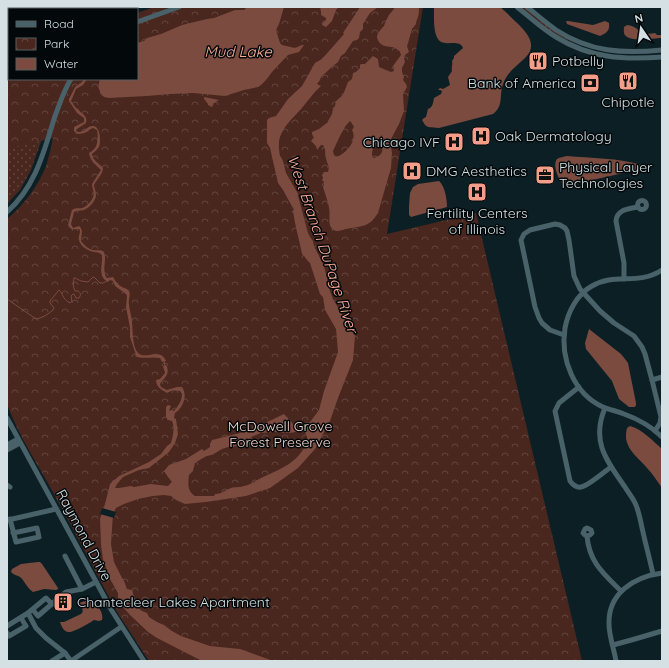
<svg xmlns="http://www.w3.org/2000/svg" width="669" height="668" viewBox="0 0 669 668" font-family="Quicksand,sans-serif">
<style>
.grass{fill:url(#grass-dots)}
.park{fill:url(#park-crowns)}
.water{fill:#7c4b3f;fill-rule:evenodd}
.pier{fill:#0c1f24}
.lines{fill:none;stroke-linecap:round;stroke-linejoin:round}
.stream{stroke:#7c4b3f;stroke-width:1}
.minor{stroke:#496168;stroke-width:5}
.highway{stroke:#83c4d4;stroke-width:7}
.labels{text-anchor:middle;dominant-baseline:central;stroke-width:3;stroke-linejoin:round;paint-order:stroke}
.poi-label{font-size:14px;fill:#d4e0e3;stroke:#03080a;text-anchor:start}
.park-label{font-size:14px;fill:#f5d4cb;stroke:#03080a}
.street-label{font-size:14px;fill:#d4e0e3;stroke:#03080a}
.water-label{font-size:15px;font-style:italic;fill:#fbab97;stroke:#03080a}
</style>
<defs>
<pattern id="grass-dots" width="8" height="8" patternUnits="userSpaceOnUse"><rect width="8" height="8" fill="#49261e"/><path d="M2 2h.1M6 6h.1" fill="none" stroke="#62453f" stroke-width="1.8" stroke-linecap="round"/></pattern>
<pattern id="park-crowns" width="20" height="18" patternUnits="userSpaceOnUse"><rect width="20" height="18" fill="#49261e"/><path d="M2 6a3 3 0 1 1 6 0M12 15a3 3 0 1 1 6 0" fill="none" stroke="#62453f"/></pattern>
</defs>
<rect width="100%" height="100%" fill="#0c1f24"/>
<g class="grass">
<polygon points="520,7 524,7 535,17 576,43 575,43 552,33"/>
<polygon points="7,59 9,59 9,79 57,96 31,170 20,190 7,204"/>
</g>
<path class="park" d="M154 7H423L387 234 476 213 582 661H149C139 646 129 630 119 615 97 576 77 535 55 496 39 466 19 437 7 404V219C24 205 38 186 46 166 49 157 51 147 53 138L7 149V59H9V79H137V13Z"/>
<g class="water">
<path d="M247 7H284L279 24 276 30 280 43 282 45 295 48 302 45H304L299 52 288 55 272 72 266 80 261 85 258 87 244 90 225 96 193 93 171 94 147 96 109 98 104 97 100 93V91C97 87 99 84 100 79H137V43L144 41 147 38 161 34 182 25 207 19 214 18 235 10H244Z"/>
<polygon points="320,7 339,7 336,10 332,21 326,27 322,25 323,23 326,20 326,18 321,15 321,12"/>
<path d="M360 7H378L370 13 363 24V29L360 32 359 38 357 40 353 41 345 53 341 56 338 62 333 66 321 77 320 80 317 84 321 86 320 87C313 93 308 101 302 108 294 117 284 125 280 137 278 143 279 150 280 156L281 157 283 161 286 173 297 192 308 233 310 237 313 241 314 246 324 266 330 291 333 299 355 336 353 360 338 398 330 421 315 449 298 468 270 488 246 496 206 502 185 504 176 500 171 496 164 495 153 496 138 499 124 504 116 508 113 514 111 544 114 562 121 576 124 581 127 589 132 590 137 607 142 611 147 613 149 617 157 622 164 625 172 631 181 636 210 646 240 649 273 661H206L200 660 157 638 148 632 130 615 122 606 118 598V593L110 579 103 559 101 545 100 519 105 504 110 484 119 476 149 462 161 454 167 446 171 443C173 436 175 428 172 421L168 420 166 417V407L168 405 171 406 169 411 171 410 174 411C178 406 182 401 182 394L180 391 173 390 167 393C162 390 156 387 156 380L160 379 165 373 163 366 166 365C171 374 164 378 160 384L161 387 167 390 177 387H182C188 396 183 408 175 413L174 418 176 419 178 434 175 443 169 452 149 468 139 470 123 477 117 484 115 488H119L131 486 134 487 151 484 168 486 172 482 168 477 164 471 169 465 186 459 202 449 204 451 210 447V444L212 440 248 431 284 414 293 424 310 422 319 410 324 391 338 352 336 329 325 310 323 297 320 294 310 263C306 260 305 256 302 254 299 239 295 226 293 211L294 210 283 190 278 183 270 148 267 143V120L269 118 276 116 288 99 302 86 315 63 322 59 344 34 343 33ZM302 431C308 434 308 438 306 444 298 463 278 470 261 478 255 481 250 485 244 486 239 488 234 486 229 489 223 491 222 494 215 494L214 496H195C187 491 188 484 189 475L193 471 195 463C200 460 206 455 212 455L222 449 228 447 249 445 258 441V440L252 439 251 437 261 433 275 432 289 433Z"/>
<path d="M395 7H419C419 10 419 14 418 17 417 20 416 21 416 24L412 29 408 43 407 46 409 52 405 55 404 58 405 62 402 68V72L404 77 403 80 406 84 407 87 403 94 404 111 399 124 390 141 392 153 391 168 378 213C369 228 361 226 346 229 342 230 340 231 336 231 326 228 331 216 329 208 328 201 325 194 323 187L324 184V182L322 180 323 178 322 175 324 172H328C330 166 327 164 326 158 324 153 327 152 323 145H321L317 150 316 146 311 141 314 138 312 134V132L319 129 328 122V121L332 114 333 108 335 106 336 101 343 95 348 82 352 79 353 73 356 72 360 68V65L361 64H365L373 56 378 59 379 67 391 72 394 71 393 66 401 55C399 43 384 50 379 42 378 40 377 39 377 36 378 32 381 29 384 26 385 23 386 20 388 17 389 14 393 11 395 7ZM350 121 351 122 354 127 352 130C358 140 346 154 336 157L334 155 333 151C337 143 343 127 350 121ZM382 135C383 145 386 156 373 158 373 157 372 156 372 154 371 150 379 138 382 135Z"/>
<path d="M434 7H500C506 12 511 17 516 22 526 32 539 44 525 58 517 66 507 72 503 84 499 95 504 106 493 114L439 128 428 127 425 125 422 120 424 118 426 117 428 109C433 107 433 103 434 98L441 94 442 91 440 90H438L440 88 443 89 450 85 448 77 452 71C451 67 453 65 452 61L454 58V56L463 48C459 38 444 48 438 39 433 32 434 15 434 7Z"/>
<path d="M566 21H568L593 25 605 21 609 23C610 30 607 33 600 36L567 24Z"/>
<path d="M627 25C638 25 639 37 655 33L657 35H662V38C654 38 631 42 626 36 623 34 624 30 624 27Z"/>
<path d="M84 79H87L83 85 76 89 72 99 71 101 76 108 78 109C82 115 88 115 86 123L77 129 76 131 78 132C86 132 86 127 92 126 101 125 101 142 99 147 97 150 94 152 92 154 93 161 99 163 103 168 103 174 97 179 94 185 94 188 96 191 96 195 96 201 89 208 84 210 80 211 78 210 74 212L71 224 73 228 79 226 81 228 82 231 81 241C84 245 88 249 93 250 98 251 100 249 104 252 107 261 102 267 106 277L107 278 113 277C115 280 116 283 119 285 122 288 127 288 129 291 131 295 128 300 129 304 129 310 132 316 132 322 133 331 132 346 138 353 145 360 161 347 166 361L162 362 160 358C150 356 144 360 135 356L136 355 130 337V328L126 307 127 296 126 294 115 286 113 281 110 280 108 282C97 276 103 265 102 255 99 252 98 253 94 252 88 251 80 246 79 240 78 237 80 234 80 231L79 229C74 229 71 231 68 225L72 210C77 207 78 209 82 208 86 207 92 201 93 197 95 193 92 188 92 184L101 170C96 165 90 161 89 153 91 152 93 150 95 148 98 144 98 135 97 130L93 128C86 131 86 134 77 134L74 131V127L84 122V118L77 113 69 101V99L75 87 82 82Z"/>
<polygon points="204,97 219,100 214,103 212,107 208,105 208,104 204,99"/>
<path d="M567 156C590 158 619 158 642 165V168L637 170 565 186C559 182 552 165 557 159 560 157 564 157 567 156Z"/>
<path d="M439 181C445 186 447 200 447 207L411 217 409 215V206L410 193 413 187 418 184Z"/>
<polygon points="589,329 621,354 625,359 628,363 636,403 636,405 635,407 629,407 619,399 612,381 586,349 585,343"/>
<path d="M630 426C642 429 653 441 662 449V488C657 481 653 474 647 468 636 455 622 447 627 428Z"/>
<path d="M38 562H40L42 564 58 588V589L56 590 44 589 33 592C27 588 24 580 20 577 16 575 14 575 11 572L12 569 21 564Z"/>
<path d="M89 600 95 601C98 607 104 613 102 620L99 621 94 620C90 623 73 633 68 632 63 631 61 625 60 622H64L81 614C85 611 81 607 79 603Z"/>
</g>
<polygon class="pier" points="102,508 116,512 114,518 100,514"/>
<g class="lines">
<g class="stream">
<polyline points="7,67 9,66"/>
<path d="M7 299 36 319C43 318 48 314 53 310L54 308 50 303V301L59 290C63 293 62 299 70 303L72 301 71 296 73 294H74L76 298H79C81 295 81 293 78 291H75C73 288 73 281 74 278H75L81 281 88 282 93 277 95 278 100 283H103L107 281"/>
<polyline points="164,360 165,367"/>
</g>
<g class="minor">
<path d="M517 7C530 17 542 29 556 37 590 58 623 60 662 57"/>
<path d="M527 7C537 15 546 23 556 30 590 52 623 54 662 50"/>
<polyline points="137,22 179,7"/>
<circle cx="642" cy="205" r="4.5"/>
<path d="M7 212C36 186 44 151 55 116 60 103 64 90 71 79"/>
<path d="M662 270C638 286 615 272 592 286 577 294 568 312 565 328 560 359 574 394 603 407 610 410 617 411 624 414 638 419 651 426 662 437"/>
<path d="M624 279V263L616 221C617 209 629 209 638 207"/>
<polyline points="564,335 550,330 542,323 539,318 535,307 521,240 524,234 530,230 555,224 560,225 565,228 567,231 569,240 574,276 580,289 600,311 614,323 634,336 642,347 645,354 652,380 661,417 660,423 655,431"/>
<polyline points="652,380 662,377"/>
<path d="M579 387 559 403 555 411 570 481C573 485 576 488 581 487 588 486 604 472 611 467"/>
<path d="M605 408C591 441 606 460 625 487 629 494 635 500 637 508 640 516 641 524 643 532 646 546 650 560 653 574"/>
<polyline points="7,418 112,611 144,661"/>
<polyline points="7,445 18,439"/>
<polyline points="7,450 20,443"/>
<polyline points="7,485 10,487"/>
<polyline points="10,519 16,542 39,537 37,528 13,533"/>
<polyline points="8,520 56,509"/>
<path d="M587 536 590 535 592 533 591 530 587 528 585 529 583 533 585 535 587 536C589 562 604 574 621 591"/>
<polyline points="65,556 82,589"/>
<polyline points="33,610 38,616 62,595 66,592 82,589 96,582"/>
<polyline points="28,613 36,628 46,638 65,653 71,661 121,627"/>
<polyline points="7,626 28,613 46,598 52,604"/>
<polyline points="7,633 9,636 26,626 21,618"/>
<polyline points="613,645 635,639 662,631"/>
<polyline points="52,661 65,653"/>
<path d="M616 661C614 649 609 636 609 624 608 593 634 577 662 573"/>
</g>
<g class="highway">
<polyline points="79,9 84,7"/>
<polyline points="111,9 117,7"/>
<polyline points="7,35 9,34"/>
<polyline points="7,47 9,46"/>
</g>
</g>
<defs>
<symbol id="restaurant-square" viewBox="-11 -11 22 22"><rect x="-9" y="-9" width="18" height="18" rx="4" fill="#f49e89" stroke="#03080a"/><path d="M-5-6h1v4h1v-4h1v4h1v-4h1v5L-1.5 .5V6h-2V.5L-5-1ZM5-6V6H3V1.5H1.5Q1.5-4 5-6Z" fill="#111"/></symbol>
<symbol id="bank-square" viewBox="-11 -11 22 22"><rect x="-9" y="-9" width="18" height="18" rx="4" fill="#f49e89" stroke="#03080a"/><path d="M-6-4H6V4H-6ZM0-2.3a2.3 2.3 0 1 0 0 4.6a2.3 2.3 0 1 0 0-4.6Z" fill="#111"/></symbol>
<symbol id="hospital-square" viewBox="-11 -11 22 22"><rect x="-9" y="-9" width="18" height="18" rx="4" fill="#f49e89" stroke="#03080a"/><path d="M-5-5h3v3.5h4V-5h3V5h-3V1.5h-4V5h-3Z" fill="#111"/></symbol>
<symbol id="office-square" viewBox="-11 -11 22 22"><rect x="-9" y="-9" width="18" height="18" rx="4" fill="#f49e89" stroke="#03080a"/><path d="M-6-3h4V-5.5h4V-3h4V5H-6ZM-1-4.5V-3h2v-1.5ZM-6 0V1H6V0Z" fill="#111"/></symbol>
<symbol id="building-square" viewBox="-11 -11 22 22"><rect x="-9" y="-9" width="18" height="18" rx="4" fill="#f49e89" stroke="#03080a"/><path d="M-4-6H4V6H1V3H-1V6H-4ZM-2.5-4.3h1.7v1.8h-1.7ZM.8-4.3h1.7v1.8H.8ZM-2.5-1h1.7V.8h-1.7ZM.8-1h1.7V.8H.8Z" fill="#111"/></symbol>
</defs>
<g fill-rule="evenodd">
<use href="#restaurant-square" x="527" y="50" width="22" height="22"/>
<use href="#restaurant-square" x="617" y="70" width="22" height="22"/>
<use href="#bank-square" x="579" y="72" width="22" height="22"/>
<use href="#hospital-square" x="470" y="125" width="22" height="22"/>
<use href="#hospital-square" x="443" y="131" width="22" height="22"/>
<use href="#hospital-square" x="401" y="160" width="22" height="22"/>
<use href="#office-square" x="534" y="164" width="22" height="22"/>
<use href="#hospital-square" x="466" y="181" width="22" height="22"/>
<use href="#building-square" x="52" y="591" width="22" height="22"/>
</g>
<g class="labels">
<g class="poi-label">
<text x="552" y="61">Potbelly</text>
<text x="576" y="83" text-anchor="end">Bank of America</text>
<text x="628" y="102" text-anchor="middle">Chipotle</text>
<text x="495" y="136">Oak Dermatology</text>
<text x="440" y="142" text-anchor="end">Chicago IVF</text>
<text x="559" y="167">Physical Layer<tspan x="559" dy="16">Technologies</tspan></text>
<text x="426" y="171">DMG Aesthetics</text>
<text x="477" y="213" text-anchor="middle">Fertility Centers<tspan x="477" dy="16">of Illinois</tspan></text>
<text x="77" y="602">Chantecleer Lakes Apartment</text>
</g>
<g class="park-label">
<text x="280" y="426">McDowell Grove<tspan x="280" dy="16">Forest Preserve</tspan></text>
</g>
<g class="street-label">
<text transform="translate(84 535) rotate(62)">Raymond Drive</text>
</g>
<g class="water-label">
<text x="238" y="51">Mud Lake</text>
<text transform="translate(323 244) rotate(71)">West Branch DuPage River</text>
</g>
</g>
<rect width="669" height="668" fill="none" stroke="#d4e0e3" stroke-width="16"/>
<rect x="8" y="8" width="130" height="72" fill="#03080a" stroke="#575e61"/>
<rect x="16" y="21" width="20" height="6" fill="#496168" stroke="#575e61"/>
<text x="44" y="28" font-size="12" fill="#d4e0e3">Road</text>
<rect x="16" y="38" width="20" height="12" fill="url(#park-crowns)" stroke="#575e61"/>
<text x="44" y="48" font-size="12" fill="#d4e0e3">Park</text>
<rect x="16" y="58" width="20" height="12" fill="#7c4b3f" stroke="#575e61"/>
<text x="44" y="68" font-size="12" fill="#d4e0e3">Water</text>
<g transform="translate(641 28) rotate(347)" stroke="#03080a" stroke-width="3" paint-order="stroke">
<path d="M0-3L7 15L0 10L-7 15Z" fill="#d4e0e3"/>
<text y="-6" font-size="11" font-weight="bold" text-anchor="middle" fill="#d4e0e3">N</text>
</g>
</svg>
